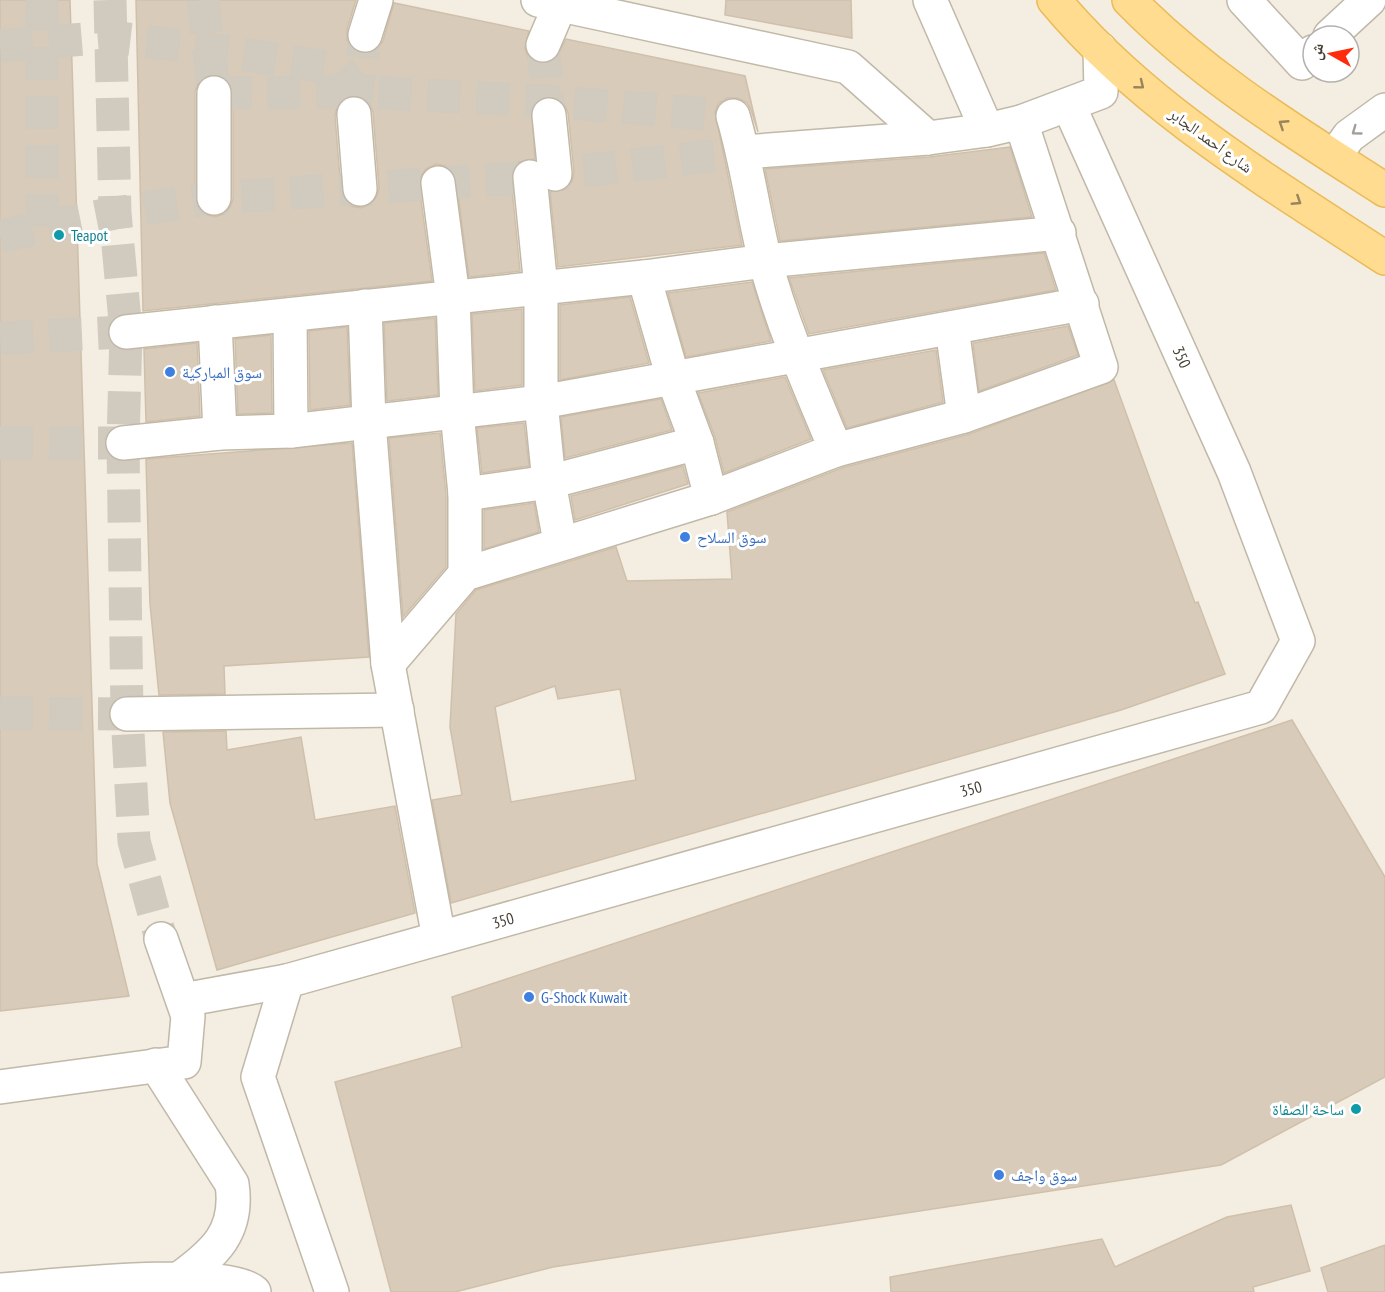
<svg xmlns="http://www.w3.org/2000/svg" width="1385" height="1292" viewBox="0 0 1385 1292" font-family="'PT Sans Narrow','Noto Naskh Arabic',sans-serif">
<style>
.building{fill:#d8cbba;stroke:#d0c0aa;stroke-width:1.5;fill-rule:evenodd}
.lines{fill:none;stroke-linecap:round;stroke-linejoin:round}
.minor-tunnel{stroke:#d0cabf;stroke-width:33;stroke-dasharray:33 16;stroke-linecap:butt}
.minor-casing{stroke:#c1b8a8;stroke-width:36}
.major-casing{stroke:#ebbb58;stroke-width:36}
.minor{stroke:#fff;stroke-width:33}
.major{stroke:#ffdc8f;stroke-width:33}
.oneway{stroke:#98855c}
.oneway2{stroke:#a29e99}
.culture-dot{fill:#0f9aa8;stroke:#fff;stroke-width:2}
.shop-dot{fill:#3f7fe0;stroke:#fff;stroke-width:2}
.labels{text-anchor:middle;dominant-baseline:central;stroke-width:6;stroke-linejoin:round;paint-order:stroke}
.street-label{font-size:16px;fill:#443d33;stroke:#fff}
.culture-label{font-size:16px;fill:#0d838f;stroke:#fff;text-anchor:start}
.shop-label{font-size:16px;fill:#366cbe;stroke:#fff;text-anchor:start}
</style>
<rect width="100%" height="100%" fill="#f3ede2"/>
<g class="building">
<polygon points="0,0 70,0 97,864 129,996 0,1011"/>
<path d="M136 0H356L347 29V40L352 48 360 53H368L377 49 383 41 394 3 529 31 525 48 528 57 536 62 546 63 555 60 566 39 745 76 758 132 751 110 747 103 738 98H727L719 103 715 112 742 245 558 267 550 192 566 189 572 181 574 172 568 113 564 104 557 98 547 96 538 100 532 108 535 159 519 162 513 170 511 178 520 271 469 277 456 180 452 171 445 166 436 164 426 169 421 176 419 185 432 281 143 311ZM213 74 224 77 230 84 233 93V199L230 207 224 214 215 217 204 214 198 207 195 198V92L198 84 204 77ZM353 95 363 97 369 103 373 112 379 188 377 196 371 204 361 208 351 206 345 200 341 191 335 116 337 107 343 99Z"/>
<polygon points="726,0 851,0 852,38 725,15"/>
<polygon points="1010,147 1032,217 780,241 765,169 929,157"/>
<polygon points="1044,253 1056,290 809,334 789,278"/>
<polygon points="752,282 771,341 686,357 668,293"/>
<polygon points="630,297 649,363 560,380 560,305"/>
<polygon points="522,309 522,385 475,391 472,314"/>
<polygon points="435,318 438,395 387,401 384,323"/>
<polygon points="1068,326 1078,355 979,391 973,343"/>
<polygon points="347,327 350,405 310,410 309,331"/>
<polygon points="271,335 272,413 238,414 235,339"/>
<polygon points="197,343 200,416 146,422 144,349"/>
<polygon points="936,350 943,402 847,428 823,370"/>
<polygon points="785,377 811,439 724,473 715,437 698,393"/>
<path d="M1114 380 1195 603 1198 602 1225 674 1121 710 451 903 432 800 462 795 450 727 456 614 476 590 616 547 627 581 732 579 727 512 842 468 970 434ZM555 686 558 699 620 689 636 780 511 802 495 707Z"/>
<polygon points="661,399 672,430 565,458 561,417"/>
<polygon points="524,423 529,466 482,473 477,428"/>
<polygon points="440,433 446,495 446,567 403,617 389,438"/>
<polygon points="352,443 369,657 224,666 225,694 159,695 150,604 146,459"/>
<polygon points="683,466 688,484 575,520 571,496"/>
<polygon points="534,503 539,532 484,549 484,510"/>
<polygon points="1292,720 1385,877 1385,1077 1221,1165 553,1267 455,1292 391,1292 335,1082 462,1047 452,997"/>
<polygon points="226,731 227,750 301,737 315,820 395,806 415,913 217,970 170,803 163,732"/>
<polygon points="1291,1205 1310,1271 1253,1287 1254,1292 891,1292 890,1277 1102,1239 1115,1267 1227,1217"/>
<polygon points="1385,1245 1385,1292 1328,1292 1321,1268"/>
</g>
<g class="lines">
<g class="minor-tunnel">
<polyline points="110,0 115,213 126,332 123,443 127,714 134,841 161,939"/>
<polyline points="203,0 214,93 357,92"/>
<polyline points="543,45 549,115"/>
<polyline points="0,46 110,37 209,49 338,69 357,92 547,101 733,116"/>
<polyline points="355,106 365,35"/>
<polyline points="42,227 42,0"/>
<polyline points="0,236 115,213 214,198 530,177 744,152"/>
<polyline points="0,338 126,332"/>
<polyline points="0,443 123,443"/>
<polyline points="0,713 127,714"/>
</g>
<defs>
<g id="minor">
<polyline points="538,0 848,67 928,138 987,130"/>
<polyline points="930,0 987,130 1021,122 1101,92 1100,49"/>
<polyline points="1244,0 1302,63 1313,52"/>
<polyline points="365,35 376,0"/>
<polyline points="1330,36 1369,0"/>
<polyline points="543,45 560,5"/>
<polyline points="214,93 214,198"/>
<polyline points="354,114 360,189"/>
<polyline points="549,115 555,174"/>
<path d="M733 116C747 163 753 212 765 260 782 325 810 388 836 450"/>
<polyline points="744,152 928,138"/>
<polyline points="1334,157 1349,136 1385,110"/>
<polyline points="530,177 541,288 541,402 549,482 560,542"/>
<polyline points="438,183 453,297 457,412 465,494 465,574"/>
<polyline points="644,277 673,378 697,443 711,498"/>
<polyline points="365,306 369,422 388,664"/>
<polyline points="290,315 291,431"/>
<polyline points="215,322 220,433"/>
<polyline points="952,328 964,416"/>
<polyline points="126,332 644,277 765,261 1059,233"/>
<polyline points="123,443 220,433 291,431 541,402 1082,304"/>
<polyline points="465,494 549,482 697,443"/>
<polyline points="127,714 397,710"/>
<polyline points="439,938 388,664 465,574 711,498 836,450 964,416 1101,367 1021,122"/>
<polyline points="183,1000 287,981"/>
<path d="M156 1065 232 1184C239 1232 215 1253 179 1279"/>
<polyline points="0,1087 184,1062 188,1016 161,939"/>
<path d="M0 1290C45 1287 225 1266 254 1292"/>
<path id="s1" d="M332 1292 258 1077 287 981 1261 707 1298 641 1234 472 1069 106"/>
</g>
<g id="major">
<path d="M1054 0C1144 108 1269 182 1385 258"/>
<path d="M1129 0C1204 77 1295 132 1385 190"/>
</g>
</defs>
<use href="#minor" class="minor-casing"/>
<use href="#major" class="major-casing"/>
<use href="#minor" class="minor"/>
<use href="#major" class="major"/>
</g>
<defs><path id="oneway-chevron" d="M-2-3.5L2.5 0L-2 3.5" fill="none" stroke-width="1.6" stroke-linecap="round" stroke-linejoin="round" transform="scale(1.5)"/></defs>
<g class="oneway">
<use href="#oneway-chevron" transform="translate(1140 85) rotate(39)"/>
<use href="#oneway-chevron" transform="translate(1283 124) rotate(-147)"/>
<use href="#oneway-chevron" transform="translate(1297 201) rotate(33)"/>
</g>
<use class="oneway2" href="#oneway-chevron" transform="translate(1356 131) rotate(144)"/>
<g class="culture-dot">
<circle cx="59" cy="235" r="6"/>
<circle cx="1356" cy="1109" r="6"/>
</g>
<g class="shop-dot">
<circle cx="170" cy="372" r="6"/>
<circle cx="685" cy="537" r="6"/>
<circle cx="529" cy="997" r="6"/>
<circle cx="999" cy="1175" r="6"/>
</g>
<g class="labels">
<g class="street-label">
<text transform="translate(1211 140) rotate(36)">شارع أحمد الجابر</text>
<text transform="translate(1182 357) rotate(66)">350</text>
<text stroke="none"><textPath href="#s1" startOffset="1038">350</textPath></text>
<text stroke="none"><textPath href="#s1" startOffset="552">350</textPath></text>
</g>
<g class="culture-label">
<text x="71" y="235">Teapot</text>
<text x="1344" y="1109" text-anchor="end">ساحة الصفاة</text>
</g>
<g class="shop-label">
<text x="182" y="372">سوق المباركية</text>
<text x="697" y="537">سوق السلاح</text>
<text x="541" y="997">G-Shock Kuwait</text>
<text x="1011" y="1175">سوق واجف</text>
</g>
</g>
<g transform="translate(1331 54) rotate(279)"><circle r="28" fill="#ffffff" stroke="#b4b1ad" stroke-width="1.5"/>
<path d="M0-4.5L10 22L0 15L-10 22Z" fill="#ff2b0d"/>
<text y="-9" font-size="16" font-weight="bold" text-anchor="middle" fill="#443d33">ش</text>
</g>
</svg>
